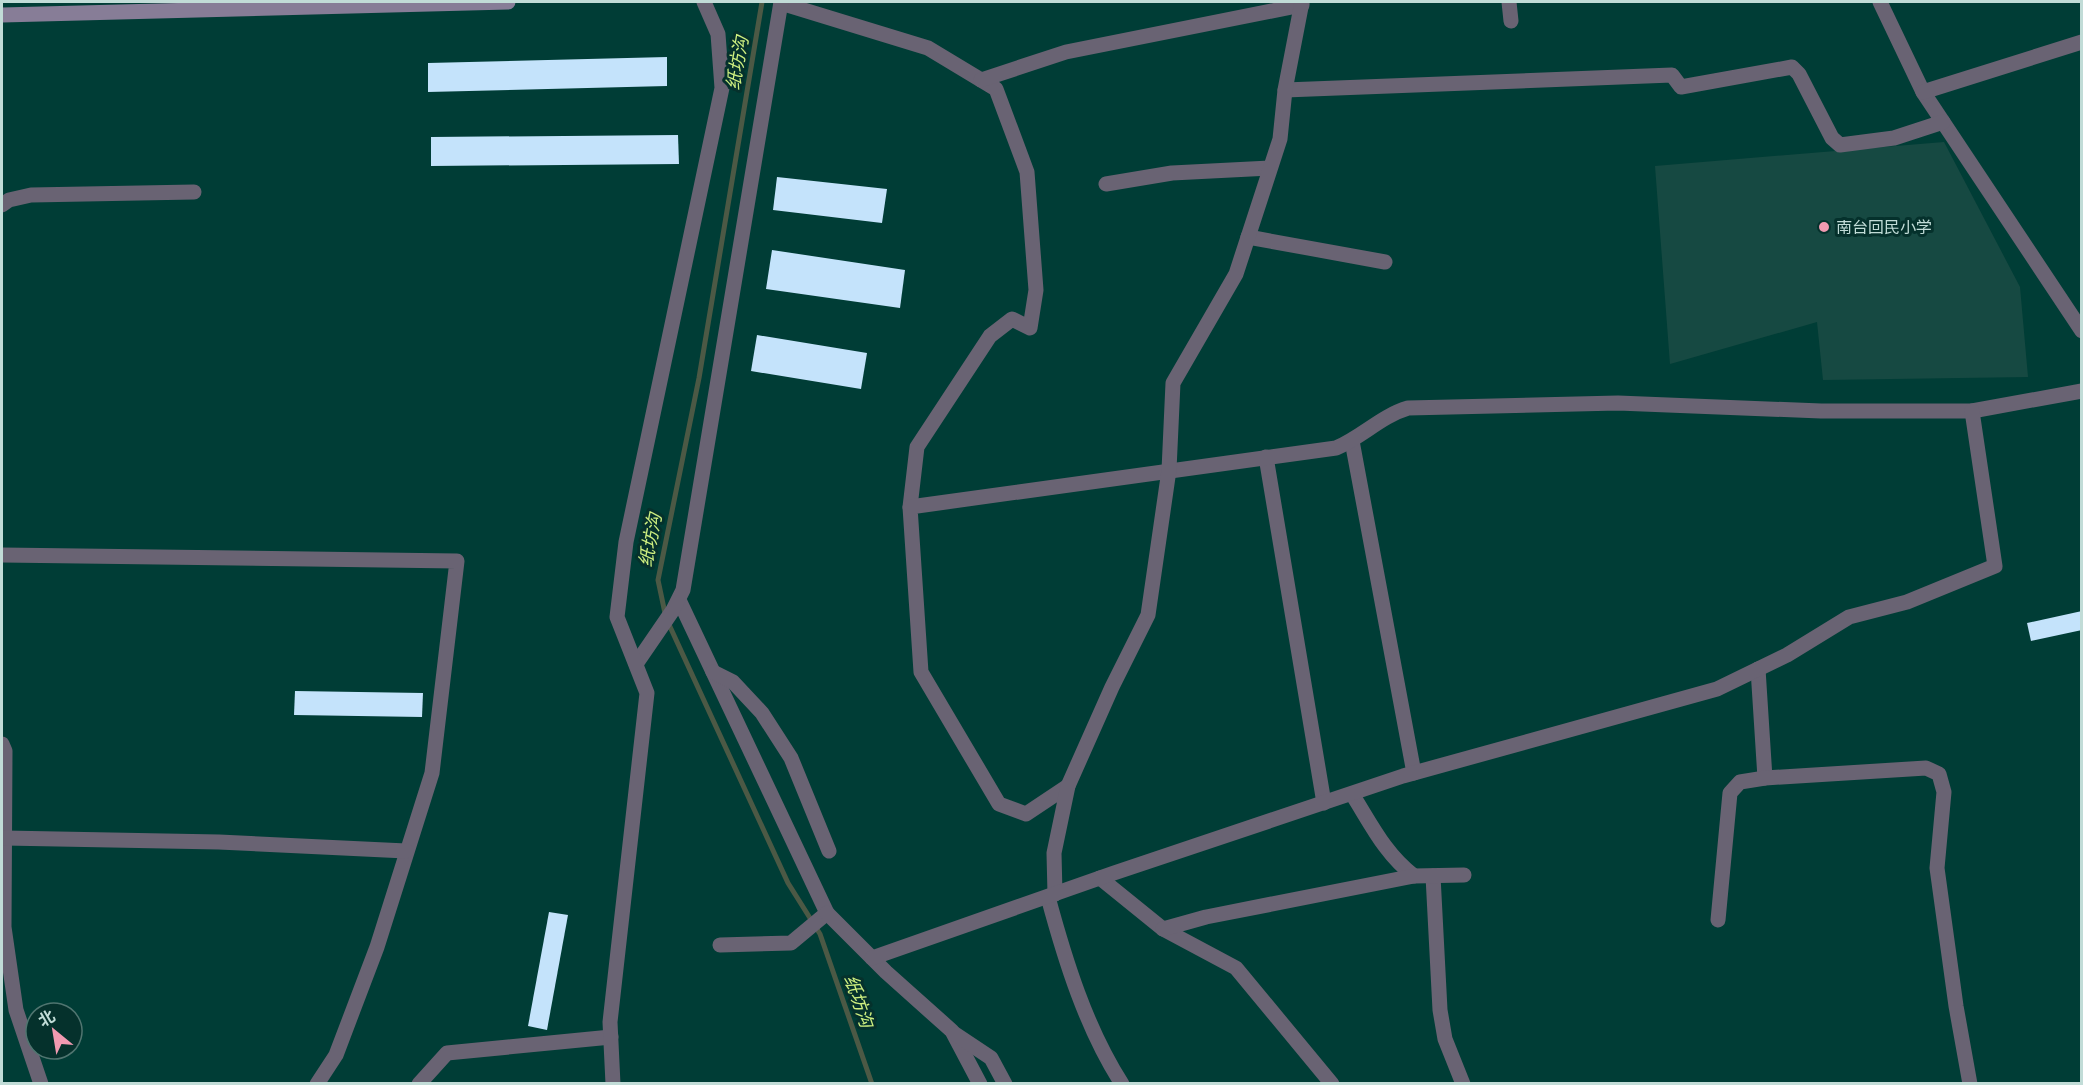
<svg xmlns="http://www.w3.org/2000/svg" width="2083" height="1085" viewBox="0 0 2083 1085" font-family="'Titillium Web','Noto Sans SC',sans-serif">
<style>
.built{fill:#164942}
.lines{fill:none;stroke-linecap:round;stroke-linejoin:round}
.stream{stroke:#4c5945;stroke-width:5}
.building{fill:#c4e3fb}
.street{stroke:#696373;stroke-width:15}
.secondary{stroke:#877d97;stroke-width:15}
.poi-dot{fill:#f19ab1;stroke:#05312c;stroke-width:2}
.labels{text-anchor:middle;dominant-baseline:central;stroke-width:6;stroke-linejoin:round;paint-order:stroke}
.poi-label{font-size:16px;fill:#c1dcd7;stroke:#05312c;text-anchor:start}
.water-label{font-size:18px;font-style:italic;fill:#ceef80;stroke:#05312c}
</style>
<rect width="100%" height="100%" fill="#003d36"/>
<polygon class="built" points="1944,142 2020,287 2028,377 1823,380 1817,322 1670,364 1655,166"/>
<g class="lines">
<polyline class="stream" points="762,2 699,378 658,580 666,618 788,883 820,934 872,1084"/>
</g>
<g class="building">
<polygon points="667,57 667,86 428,92 428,63"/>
<polygon points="678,135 679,164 431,166 431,137"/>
<polygon points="777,177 887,189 882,223 773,210"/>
<polygon points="772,250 905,270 900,308 766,289"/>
<polygon points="757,335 867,353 861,389 751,371"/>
<polygon points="2082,611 2082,630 2031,641 2027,623"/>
<polygon points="295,691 423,693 422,717 294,715"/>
<polygon points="549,912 568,915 547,1030 528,1026"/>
</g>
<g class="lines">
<g class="street">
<polyline points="1509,2 1511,21"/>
<polyline points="1880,2 1923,92 2082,331"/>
<polyline points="781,3 928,48 996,89 1027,172 1036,290 1030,328 1012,319 990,336 917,447 910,507"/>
<polyline points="981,80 1066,52 1302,5"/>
<polyline points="1285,90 1672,75 1681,87 1792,67 1799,74 1832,138 1840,145 1894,138 1943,122"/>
<polyline points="1923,92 2082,42"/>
<polyline points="1106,184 1172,173 1270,168"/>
<polyline points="2,205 9,200 31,195 194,192"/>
<polyline points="1248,237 1385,262"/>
<polyline points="1352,441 1414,773"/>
<polyline points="1266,457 1324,803"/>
<polyline points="2,555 457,561 432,773 377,947 336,1055 317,1084"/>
<polyline points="679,600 827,913 791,943 720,945"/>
<polyline points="636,664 673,610 683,590 781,2"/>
<polyline points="1758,669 1765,778"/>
<polyline points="713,672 733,682 762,713 791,758 829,851"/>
<polyline points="2,744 5,751 4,927 16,1010 41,1084"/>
<path d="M1068 786 1026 814 999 804 921 672 910 507 1336 448C1362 437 1381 416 1408 408L1618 403 1821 411H1972L2082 391"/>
<path d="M1352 794C1371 824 1385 854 1414 876"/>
<polyline points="4,838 219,842 406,851"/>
<polyline points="1433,876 1440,1010 1445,1039 1463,1084"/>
<polyline points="1100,878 1163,929 1236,968 1332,1084"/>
<polyline points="1055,894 1054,853 1068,786 1112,687 1148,615 1169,470 1173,383 1236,274 1280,139 1285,90 1302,2"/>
<path d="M1048 897C1065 960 1086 1028 1122 1084"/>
<polyline points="827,913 886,972 952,1031 980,1084"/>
<polyline points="1718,920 1730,793 1740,782 1765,778 1926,768 1939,774 1944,792 1937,868 1956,1006 1970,1084"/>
<polyline points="1163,929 1206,917 1414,876 1464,875"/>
<polyline points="872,958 1114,873 1403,776 1717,689 1787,655 1849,617 1907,602 1995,566 1972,411"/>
<polyline points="955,1034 991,1058 1005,1084"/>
<polyline points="419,1084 447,1053 611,1037"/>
<polyline points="613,1084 610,1022 647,693 617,617 626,542 722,88 718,34 704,2"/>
</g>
<polyline class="secondary" points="2,15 508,2"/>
</g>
<circle class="poi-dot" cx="1824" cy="227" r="6"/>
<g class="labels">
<g class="poi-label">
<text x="1836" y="227">南台回民小学</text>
</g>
<g class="water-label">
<text transform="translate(737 63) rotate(-80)">纸坊沟</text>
<text transform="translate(650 540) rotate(-79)">纸坊沟</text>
<text transform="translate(859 1001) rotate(71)">纸坊沟</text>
</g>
</g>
<rect width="2083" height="1085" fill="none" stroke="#c1dcd7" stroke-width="6"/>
<g transform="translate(54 1031) rotate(330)"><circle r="28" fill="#05312c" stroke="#507570" stroke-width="1.5"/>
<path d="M0-4.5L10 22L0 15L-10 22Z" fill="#f19ab1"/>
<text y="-9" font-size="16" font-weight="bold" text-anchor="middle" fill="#c1dcd7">北</text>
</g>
</svg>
